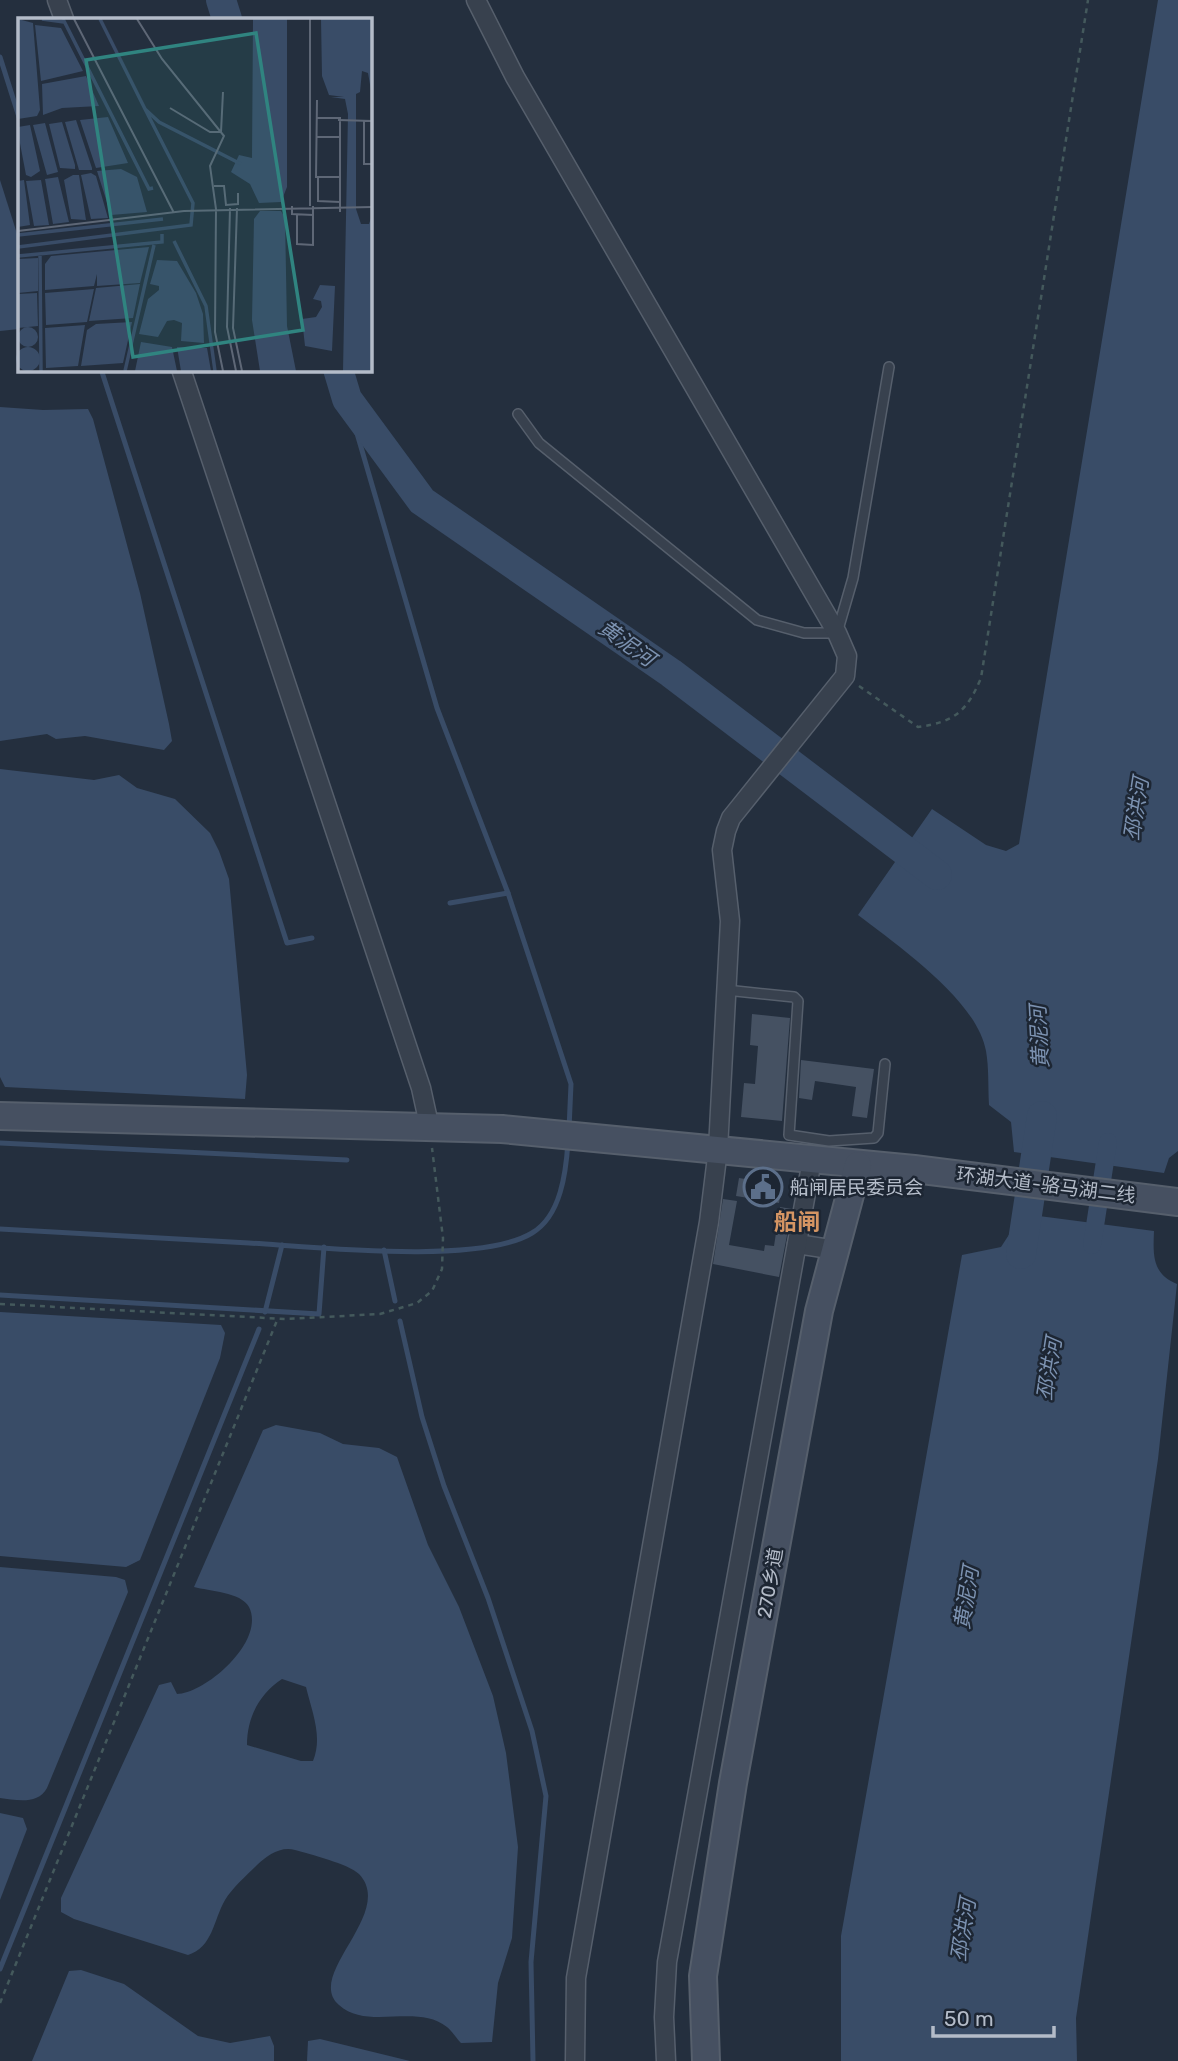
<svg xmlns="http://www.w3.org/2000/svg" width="1178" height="2061" viewBox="0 0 1178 2061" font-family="Rubik,'Noto Sans SC',sans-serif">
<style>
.water{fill:#394c67;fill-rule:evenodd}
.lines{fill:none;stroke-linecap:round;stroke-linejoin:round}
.stream{stroke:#394c67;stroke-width:5}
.canal{stroke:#394c67;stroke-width:18}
.river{stroke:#394c67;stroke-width:30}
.building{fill:#455162}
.lane-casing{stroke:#565f6c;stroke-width:12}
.street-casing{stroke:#565f6c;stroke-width:21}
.secondary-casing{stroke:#565f6c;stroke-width:30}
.path{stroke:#44595c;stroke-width:2.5;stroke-dasharray:5 5;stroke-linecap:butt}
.lane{stroke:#38414e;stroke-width:9}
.street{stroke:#38414e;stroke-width:18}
.secondary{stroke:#465061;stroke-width:26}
.labels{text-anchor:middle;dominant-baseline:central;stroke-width:5;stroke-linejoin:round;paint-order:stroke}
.street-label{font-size:19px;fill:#b4bcc9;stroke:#1d2633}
.poi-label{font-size:19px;fill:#b4bcc9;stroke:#1d2633;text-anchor:start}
.water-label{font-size:21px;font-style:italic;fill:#7c92b1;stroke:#1d2633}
.quarter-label{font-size:23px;font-weight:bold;fill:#d59563;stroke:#1d2633}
.inset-river{fill:none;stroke:#394c67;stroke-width:3.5}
.inset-road{fill:none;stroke:#5e6776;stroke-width:2}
.view{fill:#308480;fill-opacity:0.15;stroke:#308480;stroke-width:3.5}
.inset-edge{fill:none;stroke:#b4bcc9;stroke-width:3.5}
</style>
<rect width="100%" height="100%" fill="#242f3e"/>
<g class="water">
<path d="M1158 0H1178V1151L1169 1158 1164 1173 1014 1152 1011 1122 989 1105C988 1087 989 1068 986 1051 977 1000 897 945 858 915L932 809 986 845 1006 851 1019 844Z"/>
<polygon points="0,180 19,240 19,329 0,331"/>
<polygon points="0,407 43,410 88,409 93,419 140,593 169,724 172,741 164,750 85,736 56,739 47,734 0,741"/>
<polygon points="0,769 94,780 119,775 137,788 175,799 210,833 219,851 229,879 247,1075 245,1099 5,1087 0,1077"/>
<path d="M1016 1213 1154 1231C1153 1255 1152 1274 1177 1284L1158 1459 1076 2018 1077 2061H841V1936L962 1255 1001 1247 1014 1227Z"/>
<polygon points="0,1312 221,1325 225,1333 220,1358 140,1560 126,1567 0,1556"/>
<path d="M276 1425 320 1433 343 1444 379 1448 397 1457 428 1545 459 1607 493 1696 506 1753 518 1847 512 1938 498 1983 492 2042 461 2043C456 2038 452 2031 447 2027 416 2003 368 2031 339 2005 304 1975 396 1913 359 1874 349 1864 309 1854 295 1850 280 1846 267 1856 257 1865 246 1876 233 1887 225 1900 213 1921 213 1947 188 1955L74 1919 61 1912V1898L159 1685 171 1682 177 1694C206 1693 266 1641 249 1607 241 1592 209 1591 194 1587L263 1430ZM282 1679 306 1687C312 1712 323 1737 313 1761H301L247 1745C247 1718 259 1694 282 1679Z"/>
<path d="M0 1567 116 1577 125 1580 128 1592 47 1788C38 1805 16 1800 0 1798Z"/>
<polygon points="0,1813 23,1818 27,1829 0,1900"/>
<polygon points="81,1970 124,1984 198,2036 230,2043 270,2036 274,2046 274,2061 32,2061 69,1971"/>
<polygon points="320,2039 410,2061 307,2061 308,2041"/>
</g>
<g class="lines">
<g class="stream">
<polyline points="0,57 19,117"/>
<polyline points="101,369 287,943 312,938"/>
<polyline points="347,399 437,708 508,893 571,1084 569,1129"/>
<polyline points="450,903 508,893"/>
<polyline points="0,1143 347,1160"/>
<path d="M0 1229C83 1234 166 1238 249 1243 315 1247 480 1265 532 1233 561 1216 566 1172 568 1142"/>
<polyline points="384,1250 395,1301"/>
<polyline points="0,1295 319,1314 324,1247"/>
<polyline points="265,1312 282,1245"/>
<polyline points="400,1321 422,1417 444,1486 488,1598 532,1731 546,1796 531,1962 533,2061"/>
<polyline points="0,1969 259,1329"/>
</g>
<polyline class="canal" points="1092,1245 1108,1142"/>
<g class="river">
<polyline points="221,0 227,19"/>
<polyline points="338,369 347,399 422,501 671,673 937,875"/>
<polyline points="1021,1254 1042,1116"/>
</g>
</g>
<g class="building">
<polygon points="752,1014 790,1018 782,1121 741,1117 744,1083 755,1084 758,1046 750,1045"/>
<polygon points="801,1060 874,1069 867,1118 852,1116 856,1087 815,1081 812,1100 799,1098"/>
<polygon points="739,1178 782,1185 779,1203 736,1196"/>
<polygon points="723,1199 737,1201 729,1245 764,1251 765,1245 774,1246 780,1207 792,1209 779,1277 713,1264"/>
</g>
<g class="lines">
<defs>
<g id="lane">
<polyline points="518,414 539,443 757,620 804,633 837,633 853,578 889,367"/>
<polyline points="726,990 794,997 798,1001 789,1135 829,1141 874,1138 878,1133 885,1064"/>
</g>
<g id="street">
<polyline points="57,0 64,19"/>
<polyline points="476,0 515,77 837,633 847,656 845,676 731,818 726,831 722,850 730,921 718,1149 709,1222 576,1978 575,2061"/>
<polyline points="181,369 421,1088 430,1129"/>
<polyline points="797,1244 836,1250"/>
<polyline points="666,2061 664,2017 667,1962 812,1160"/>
</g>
<g id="secondary">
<polyline points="0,1116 502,1129 914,1169 1178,1202"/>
<polyline points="706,2061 703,1976 733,1783 819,1311 858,1165"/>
</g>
</defs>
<use href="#lane" class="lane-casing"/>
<use href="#street" class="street-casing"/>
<use href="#secondary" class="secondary-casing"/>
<g class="path">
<path d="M859 686 918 727C955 722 967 711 981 678L1088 0"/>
<polyline points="0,1304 286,1319 380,1314 417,1303 432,1291 442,1269 443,1238 432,1148"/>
<polyline points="0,2003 278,1318"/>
</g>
<use href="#lane" class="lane"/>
<use href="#street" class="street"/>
<use href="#secondary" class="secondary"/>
</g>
<defs>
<symbol id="civic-ring" viewBox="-11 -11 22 22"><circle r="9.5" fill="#1d2633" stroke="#5c6f8a" stroke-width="1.5"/><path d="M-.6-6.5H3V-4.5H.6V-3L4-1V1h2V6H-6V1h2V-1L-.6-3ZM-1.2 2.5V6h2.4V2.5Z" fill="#5c6f8a"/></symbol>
</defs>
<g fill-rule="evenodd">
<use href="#civic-ring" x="741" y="1165" width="44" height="44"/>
</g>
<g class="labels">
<g class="street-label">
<text transform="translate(1046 1185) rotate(7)">环湖大道-骆马湖二线</text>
<text transform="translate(770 1583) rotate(-80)">270乡道</text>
</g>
<g class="poi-label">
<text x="790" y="1187">船闸居民委员会</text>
</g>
<g class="water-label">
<text transform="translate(627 643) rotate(35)">黄泥河</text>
<text transform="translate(1136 809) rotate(-81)">邳洪河</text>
<text transform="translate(1039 1037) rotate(-93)">黄泥河</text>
<text transform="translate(1049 1369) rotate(-81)">邳洪河</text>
<text transform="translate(966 1598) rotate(-81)">黄泥河</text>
<text transform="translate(963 1930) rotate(-81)">邳洪河</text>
</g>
<g class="quarter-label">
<text x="797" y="1222">船闸</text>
</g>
</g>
<g transform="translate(18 18)">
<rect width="354" height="354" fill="#242f3e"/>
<path d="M0 1 15 5 22 92 19 98 0 101ZM235 1H269V169L263 184 241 185 232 166 213 154 221 137 234 140ZM303 1H353V72L350 55 344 53 342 74 338 76V191L343 206H351L353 200V353H325L330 96 327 81 313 79H326L311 77 304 58ZM17 7 43 10 65 53 23 63ZM68 58 81 88 44 90 25 97 24 66ZM90 99 110 145 78 150 62 102ZM58 102 74 150V152H61L47 104ZM44 104 57 147V151L42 150 31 106ZM27 105 40 154 29 157 15 107ZM12 107 22 153 13 159 8 157 0 115V109ZM103 151 119 159 129 194 93 197 79 153ZM73 155 78 158 90 200 73 201 63 157ZM55 157H61L68 202 53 201 46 162ZM40 159 51 204 35 206 27 161ZM6 162 12 207 0 209V163ZM23 162 31 207 16 208 8 163ZM242 193H263L267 200 269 308 278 353H242L234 302 236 201ZM131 229 122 265 79 268V256L76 268 27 272V246L33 238ZM20 240V273L0 275V241ZM139 242 159 243 178 275 185 296 186 325 163 323 164 305 156 302 149 303 140 319 121 316 130 281 141 272V268L132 266ZM122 266 115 300 71 303 78 270ZM302 267 317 268 314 333 287 328 284 301 298 299 304 289 303 283 295 281ZM76 271 69 304 28 307 27 275ZM19 275 20 308 0 310V276ZM114 304 105 345 63 348 69 312 78 306ZM67 307 60 348 28 350 27 310ZM0 319a10 10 0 1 1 20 0a10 10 0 1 1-20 0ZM123 324 154 329 159 353H117ZM-2 341a12 12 0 1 1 24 0a12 12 0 1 1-24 0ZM159 329 189 330 193 353H163Z" fill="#394c67"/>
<path class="inset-river" d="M24 1 46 4M45 1 131 171 135 170M82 1 127 91 141 104 223 146M0 217 145 201M156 223 188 288 197 353M0 229 173 207 175 185 127 91M0 238 144 224V216M22 238 23 353M107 353 136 227"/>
<path class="inset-road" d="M56 1 156 195M119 1 144 41 206 118 192 148 198 191 197 314 205 353M292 1V188M354 78V165M152 90 192 114H203L205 74M298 100H322V194M320 102 354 103M346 102V146H353M298 119H322M297 159H322M298 159 299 82M300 159V183L322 184M196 168H206L208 187 220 186V175M274 188V196L295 197M212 190 209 309 218 353M219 190 215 310 224 353M279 196V226L295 227V188M0 213 166 193 354 189"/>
<path class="view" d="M238 15 285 312 115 339 68 42Z"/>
<rect width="354" height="354" class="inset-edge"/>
</g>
<path d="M933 2026v10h121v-10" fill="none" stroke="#b4bcc9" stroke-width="3.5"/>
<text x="944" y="2026" font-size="21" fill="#b4bcc9" stroke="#1d2633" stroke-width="5" paint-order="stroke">50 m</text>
</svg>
